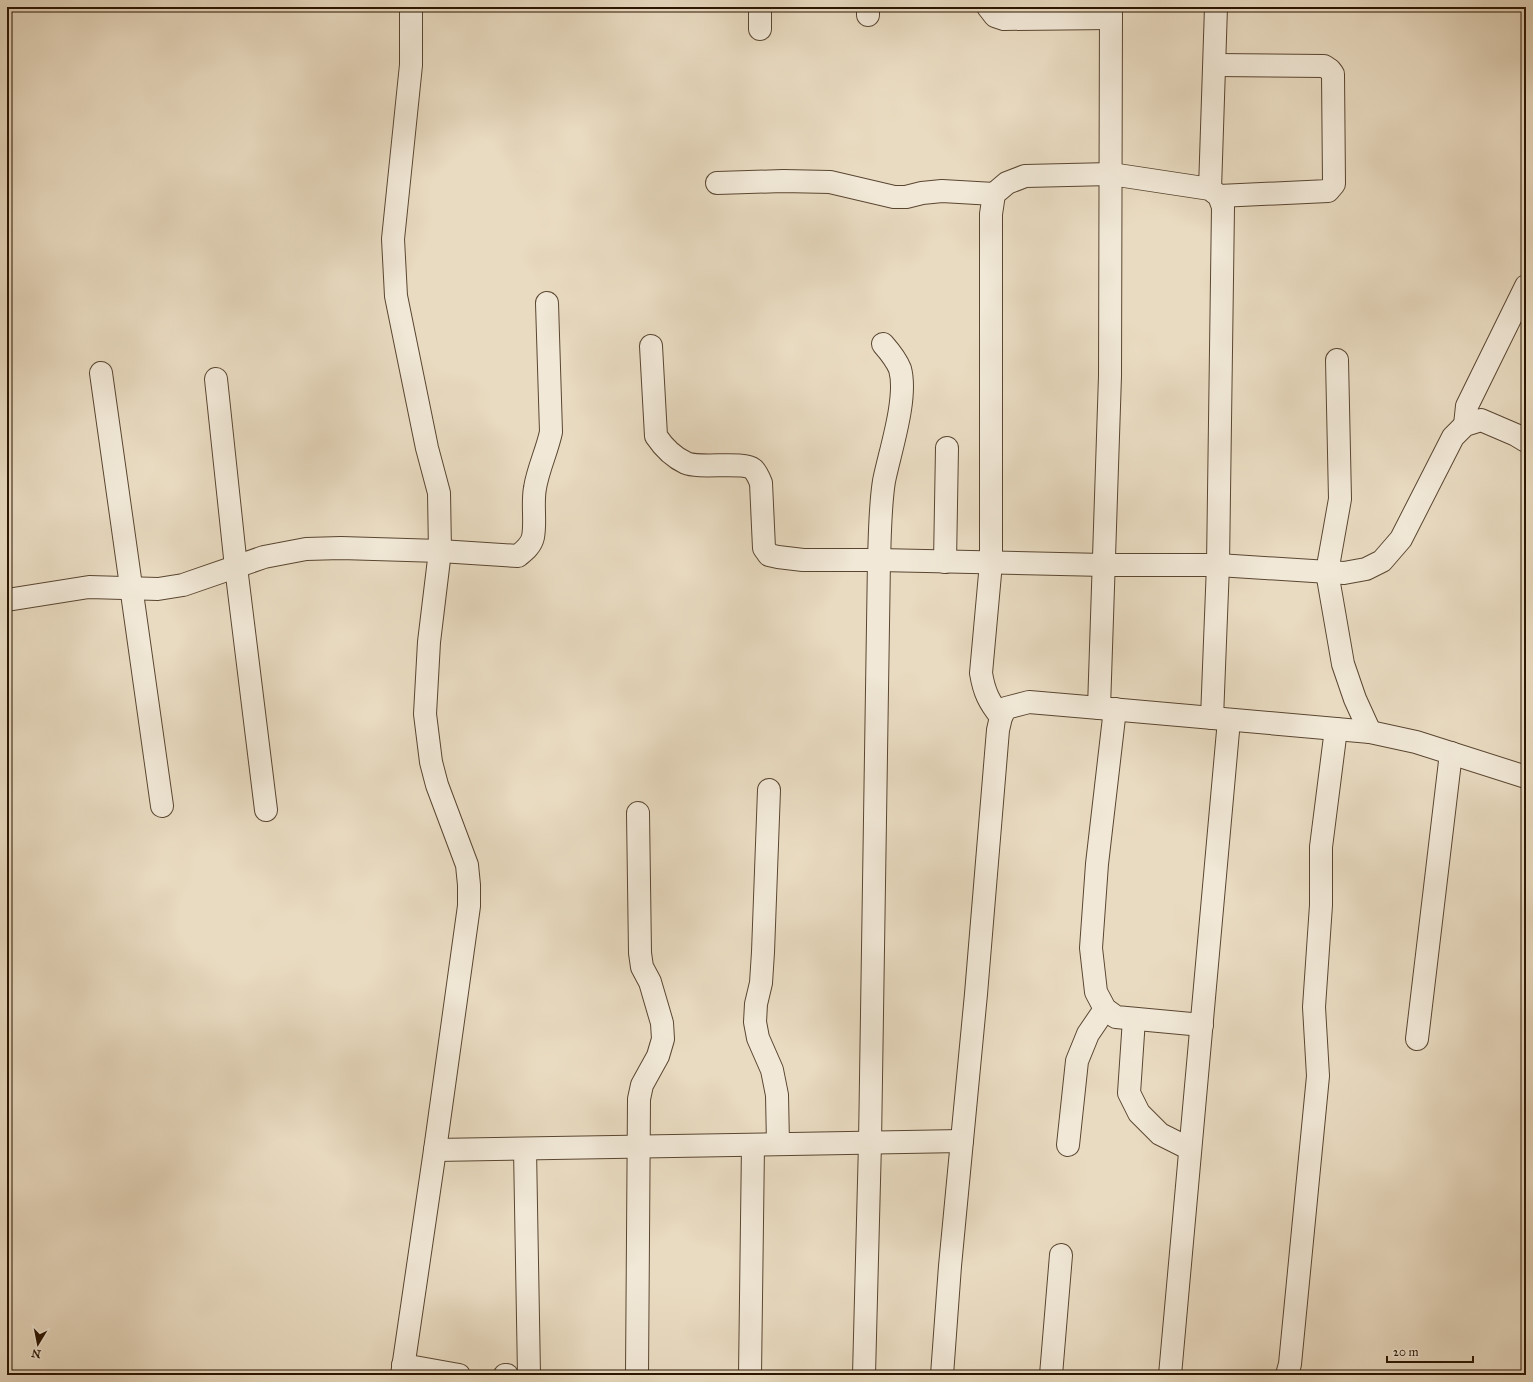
<svg xmlns="http://www.w3.org/2000/svg" width="1533" height="1382" viewBox="0 0 1533 1382" font-family="'IM FELL Great Primer',serif">
<style>
.lines{fill:none;stroke-linecap:round;stroke-linejoin:round}
.street-casing{stroke:#5a4631;stroke-width:24}
.street{stroke:#f1e8d7;stroke-width:22}
</style>
<rect width="100%" height="100%" fill="#e9dbc1"/>
<filter id="stains"><feTurbulence type="fractalNoise" baseFrequency=".005" numOctaves="4"/><feColorMatrix values="0 0 0 0 .2 0 0 0 0 .09 0 0 0 0 .02 0 0 0 .5 -.17"/></filter>
<radialGradient id="worn" r=".72"><stop offset=".6" stop-color="#630" stop-opacity="0"/><stop offset="1" stop-color="#630" stop-opacity=".3"/></radialGradient>
<g class="lines">
<defs>
<g id="street">
<polyline points="760,7 760,29"/>
<polyline points="988,7 995,16 1004,19 1111,18"/>
<polyline points="868,15 868,7"/>
<polyline points="1215,65 1324,66 1330,70 1333,74 1334,184 1328,191 1219,196"/>
<polyline points="717,183 783,181 830,182 894,197 906,197 922,193 942,191 994,194"/>
<polyline points="1210,189 1216,7"/>
<path d="M651 346 656 436C664 448 673 457 686 463 700 469 743 461 753 469 757 473 759 478 761 483L764 548 769 555 778 557 803 560H879L1104 565H1218L1344 573 1366 569 1382 561 1401 539 1453 437 1465 425 1481 420 1516 435 1526 441"/>
<polyline points="1337,360 1340,499 1327,572 1343,664 1355,699 1370,732"/>
<polyline points="101,373 162,806"/>
<polyline points="216,379 236,567 266,810"/>
<polyline points="1465,425 1467,406 1526,286"/>
<polyline points="945,562 947,448"/>
<path d="M7 600 89 587 158 589 183 585 264 557 306 549 341 548 440 551 518 556C524 551 531 546 533 537 536 522 532 504 535 488 538 469 547 451 551 432L547 303"/>
<polyline points="1099,708 1370,732 1416,742 1526,777"/>
<polyline points="1115,709 1097,864 1091,948 1096,992 1105,1009 1116,1017 1202,1025"/>
<path d="M1001 717C989 702 984 692 981 673L991 563V214L994 194 1007 183 1025 176 1111 174 1210 189 1219 196 1223 207 1218 565 1212 718"/>
<polyline points="769,790 763,952 761,983 756,1004 755,1022 758,1038 772,1070 777,1095 778,1144"/>
<polyline points="1134,1019 1129,1093 1139,1113 1160,1134 1190,1149"/>
<polyline points="1417,1039 1451,753"/>
<polyline points="1068,1145 1077,1061 1088,1034 1105,1009"/>
<polyline points="525,1149 529,1375"/>
<polyline points="435,1150 962,1141"/>
<polyline points="403,1365 459,1375"/>
<polyline points="402,1375 435,1150 469,906 469,885 467,865 437,785 431,762 425,714 429,642 440,551 439,493 427,448 396,296 393,239 411,65 411,7"/>
<polyline points="505,1375 507,1375"/>
<polyline points="637,1375 639,1099 642,1085 658,1056 663,1039 662,1023 650,982 642,967 640,953 638,813"/>
<polyline points="750,1375 753,1145"/>
<path d="M864 1375 870 1143 879 560C880 533 880 506 884 481 890 451 908 398 900 369 896 359 890 352 883 344"/>
<polyline points="942,1375 950,1266 976,994 998,730 1001,717 1006,708 1029,702 1099,708 1110,376 1111,7"/>
<polyline points="1051,1375 1061,1255"/>
<polyline points="1170,1375 1229,720"/>
<polyline points="1287,1375 1290,1364 1318,1076 1314,1007 1321,905 1321,847 1336,729"/>
</g>
</defs>
<use href="#street" class="street-casing"/>
<use href="#street" class="street"/>
</g>
<rect width="1533" height="1382" fill="none" stroke="#e9dbc1" stroke-width="24"/>
<rect x="8" y="8" width="1517" height="1366" fill="none" stroke="#2b1501" stroke-width="2"/>
<rect x="12" y="12" width="1509" height="1358" fill="none" stroke="#2b1501"/>
<g transform="translate(38 1344) rotate(190)" stroke="#f1e8d7" stroke-width="3" paint-order="stroke">
<path d="M0-3L7 15L0 10L-7 15Z" fill="#2b1501"/>
<text y="-6" font-size="11" font-weight="bold" text-anchor="middle" fill="#2b1501">N</text>
</g>
<path d="M1387 1356v6h86v-6" fill="none" stroke="#2b1501" stroke-width="2"/>
<text x="1393" y="1356" font-size="12" fill="#2b1501" stroke="#f1e8d7" stroke-width="3" paint-order="stroke">20 m</text>
<rect width="100%" height="100%" filter="url(#stains)"/>
<rect width="100%" height="100%" fill="url(#worn)"/>
</svg>
